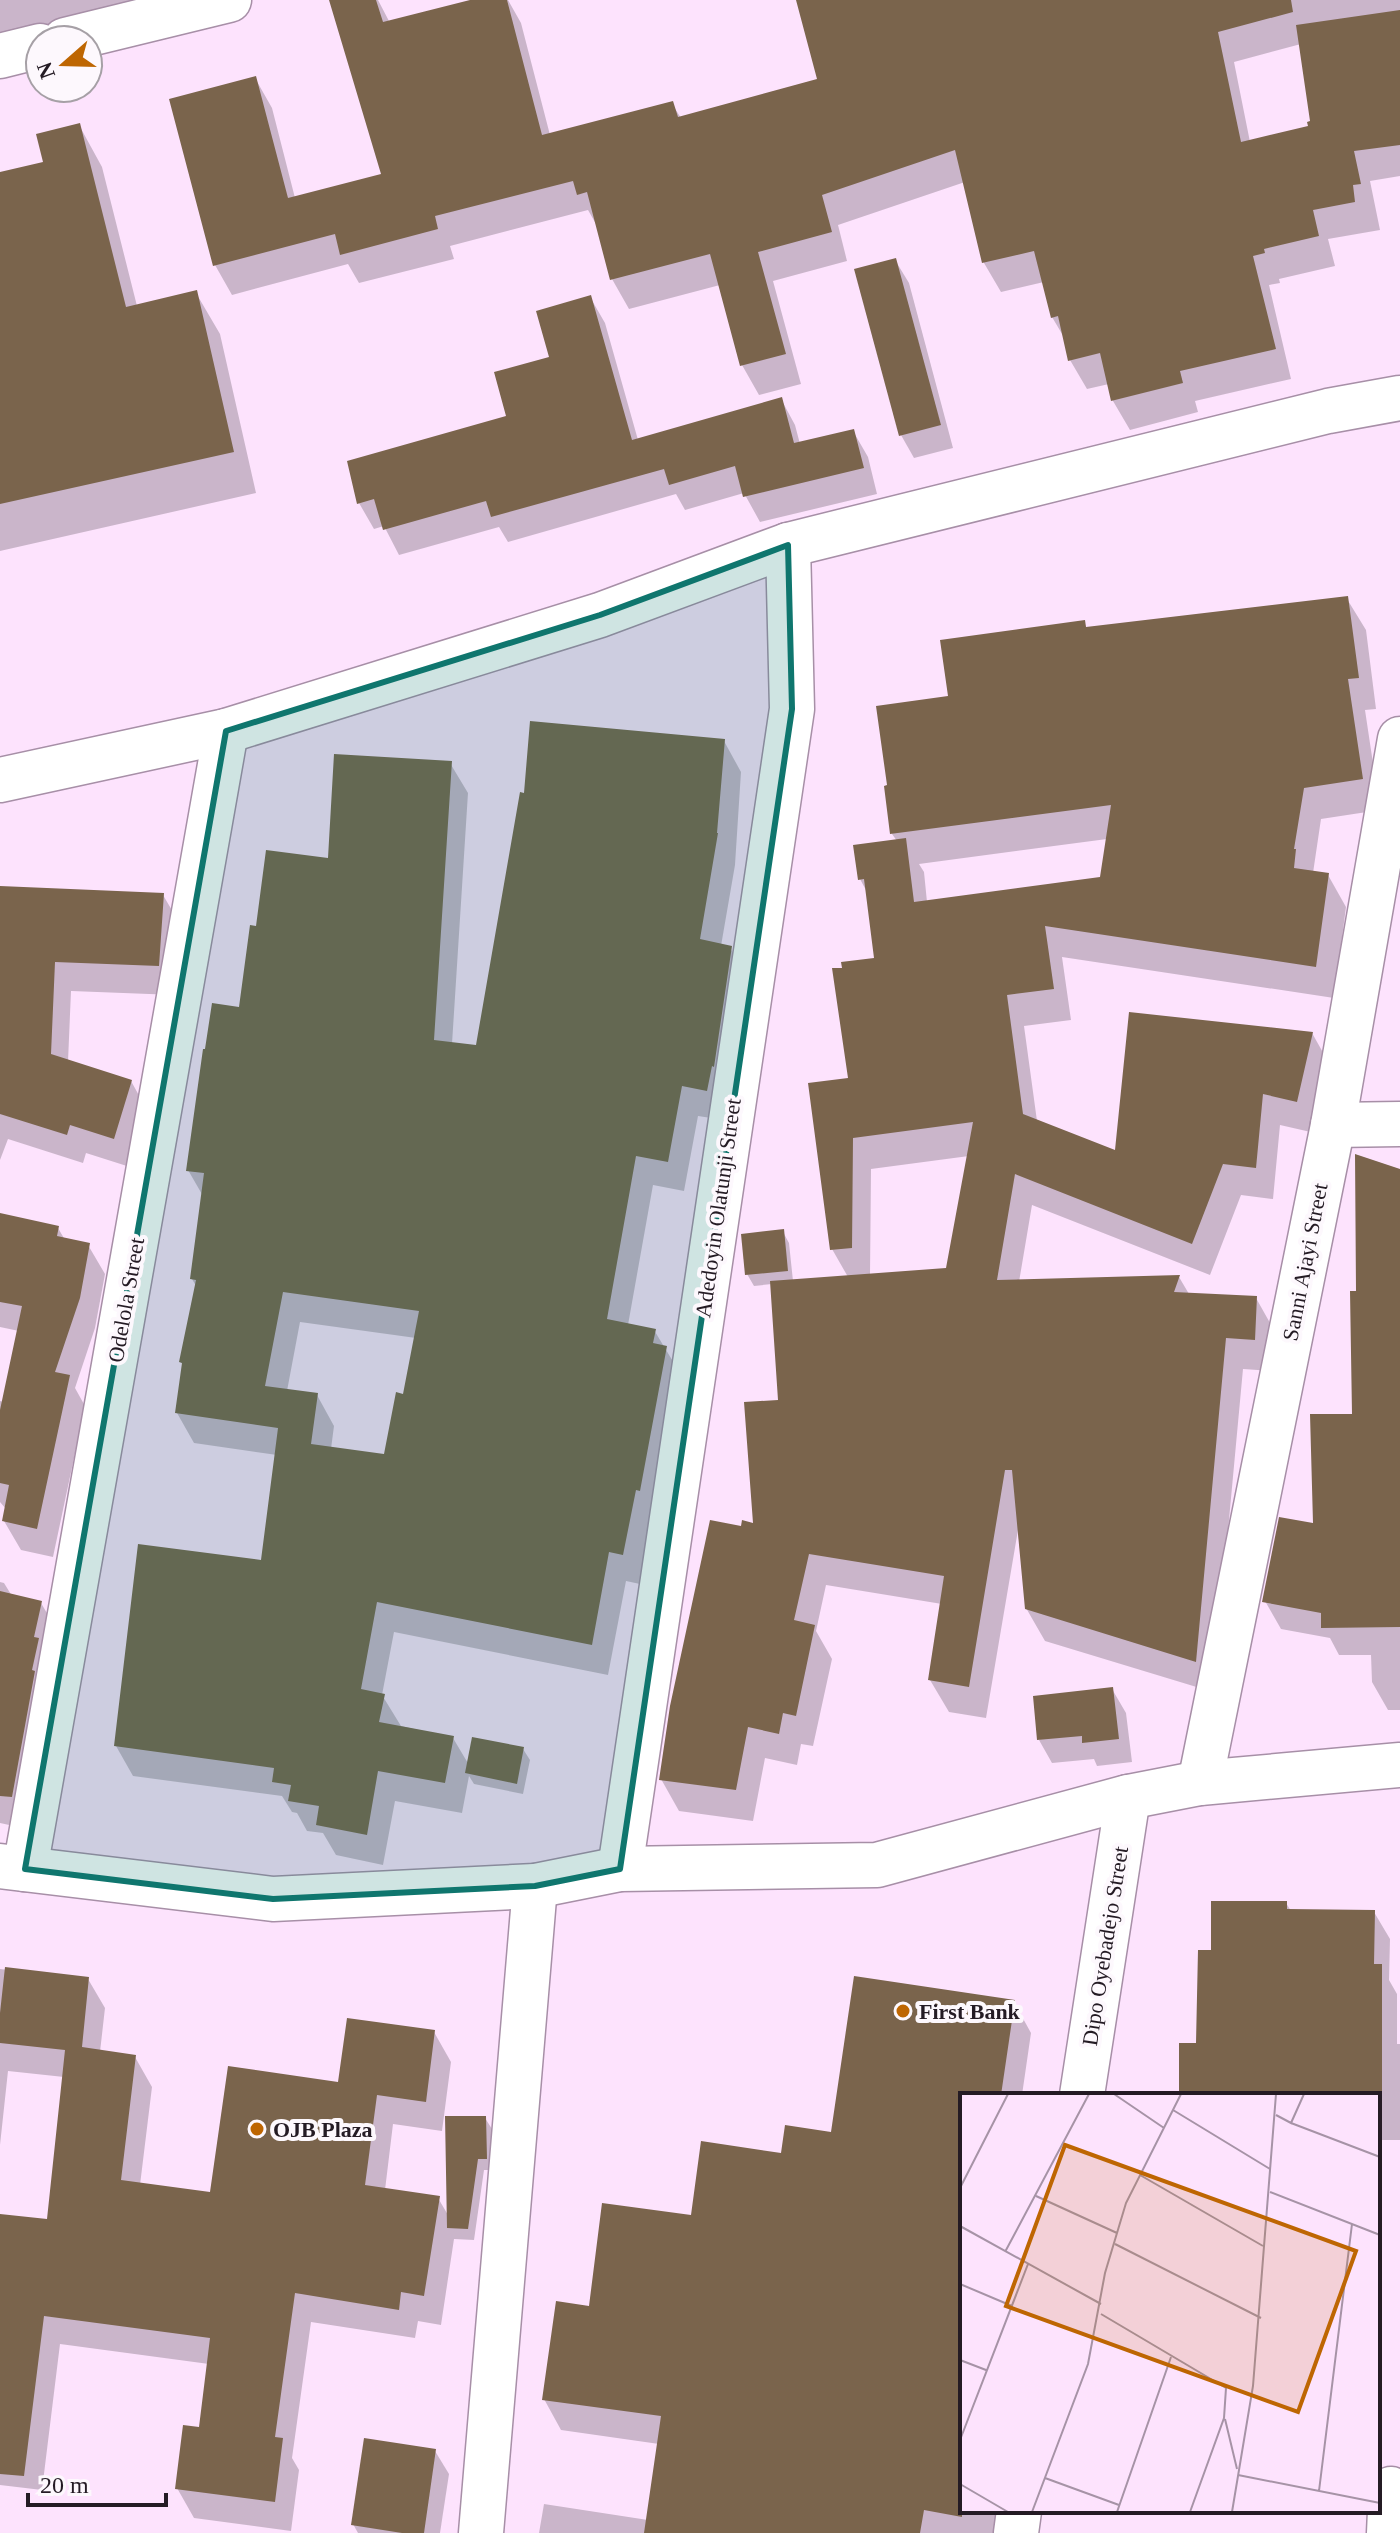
<svg xmlns="http://www.w3.org/2000/svg" width="1400" height="2533" viewBox="0 0 1400 2533" font-family="Georgia,serif">
<style>
.shadow{fill:#0003;fill-rule:evenodd}
.building{fill:#7a644c;fill-rule:evenodd}
.lines{fill:none;stroke-linecap:round;stroke-linejoin:round}
.minor-casing{stroke:#a78fa7;stroke-width:47}
.major-casing{stroke:#a78fa7;stroke-width:47}
.minor{stroke:#fff;stroke-width:44}
.major{stroke:#fff;stroke-width:44}
.marked{fill:#0f766e;fill-opacity:0.2;stroke:#0f766e;stroke-width:6;stroke-linejoin:round}
.poi-dot{fill:#be6602;stroke:#fdf8fd;stroke-width:3}
.labels{text-anchor:middle;dominant-baseline:central;stroke-width:8;stroke-linejoin:round;paint-order:stroke}
.street-label{font-size:22px;fill:#241b24;stroke:#fdf8fd}
.poi-label{font-size:22px;font-weight:bold;fill:#241b24;stroke:#fdf8fd;text-anchor:start}
.inset-road{fill:none;stroke:#a693a6;stroke-width:2}
.view{fill:#be6602;fill-opacity:0.15;stroke:#be6602;stroke-width:4}
.inset-edge{fill:none;stroke:#241b24;stroke-width:4}
</style>
<rect width="100%" height="100%" fill="#fde3fd"/>
<g class="shadow">
<polygon points="0,0 219,0 0,62"/>
<path d="M334 0H378L390 23 478 0H508L521 23 550 135 672 104 681 118 820 81 798 0H1400V176L1370 181 1380 230 1328 239 1335 266 1279 279 1280 283 1269 285 1291 379 1195 401 1198 412 1130 430 1113 401 1109 384 1087 389 1070 360 1065 339 1052 317 1044 282 1001 292 984 263 965 182 838 225 847 261 773 281 801 384 759 395 742 365 720 285 629 309 612 279 596 224 588 210 450 246 454 259 359 283 348 264 232 295 215 265 255 78 272 108 295 198 383 176ZM1301 44 1312 123 1311 128 1250 142 1234 62Z"/>
<polygon points="79,125 102,167 137,306 196,293 220,334 256,493 0,551 0,174 45,163"/>
<polygon points="895,260 909,283 953,448 914,458 901,435"/>
<polygon points="590,297 605,323 638,440 781,399 795,425 800,444 853,431 868,457 877,494 760,522 744,493 685,510 676,494 508,542 499,527 399,555 384,526 374,529 359,503 508,417 551,358"/>
<path d="M1347 599 1366 630 1376 709 1365 710 1380 810 1321 819 1313 873 1328 875 1346 907 1334 998 1062 957 1071 1020 1024 1026 1037 1121 1117 1153 1312 1033 1330 1065 1315 1133 1280 1125 1273 1199 1241 1195 1210 1275 1032 1205 1019 1282 1179 1277 1189 1294 1256 1298 1274 1330 1273 1371 1243 1369 1213 1692 1045 1641 1026 1608 1018 1530 986 1718 949 1712 930 1680 942 1604 826 1585 816 1631 832 1659 813 1746 801 1744 797 1765 765 1758 753 1821 679 1811 661 1779 742 1529 755 1525 781 1402 772 1284 754 1286 747 1274 783 1232 789 1243 793 1281 848 1277 832 1249 851 1080 876 960 868 894 860 879 897 841 892 834 950 698 1084 623 1087 629ZM1107 839 1101 879 927 902 924 872 919 864ZM969 1156 948 1270 870 1276 871 1169Z"/>
<path d="M724 741 741 772 735 865 721 946 730 948 748 978 724 1120 698 1116 684 1191 653 1185 628 1325 654 1330 683 1378 640 1584 626 1581 608 1675 394 1632 382 1695 401 1726 453 1738 469 1765 523 1749 530 1760 523 1794 474 1784 469 1776 462 1813 395 1801 383 1865 336 1855 323 1833 307 1831 297 1813 292 1812 282 1796 133 1776 116 1746 263 1562 277 1455 194 1443 177 1413 184 1367 181 1362 196 1286 192 1279 203 1196 188 1170 241 1009 257 928 330 860 450 763 468 793 452 1044 478 1047ZM300 1322 416 1338 405 1396 386 1456 331 1449 334 1426 317 1395 287 1391Z"/>
<polygon points="0,888 163,895 180,924 175,995 71,991 68,1062 131,1081 147,1110 130,1167 86,1153 83,1163 8,1139 0,1160"/>
<polygon points="1400,1172 1400,1710 1388,1710 1372,1682 1371,1655 1339,1655 1330,1638 1281,1629 1265,1601 1315,1526 1354,1415 1358,1293"/>
<polygon points="0,1215 58,1228 65,1240 88,1245 105,1274 95,1328 75,1388 85,1406 53,1557 21,1550 4,1521 6,1509 0,1502 0,1401 4,1402 19,1331 0,1327"/>
<polygon points="0,1582 4,1583 12,1596 41,1603 58,1632 23,1828 0,1823"/>
<polygon points="1112,1689 1126,1713 1132,1762 1097,1766 1094,1759 1052,1763 1039,1740"/>
<polygon points="1286,1903 1291,1911 1374,1912 1390,1939 1389,1980 1397,1994 1397,2044 1400,2044 1400,2140 1378,2140 1378,2095 1181,2095 1198,2045 1213,1952"/>
<polygon points="0,1969 88,1979 105,2008 100,2052 135,2057 152,2087 140,2185 212,2194 340,2084 434,2032 451,2062 442,2131 393,2124 385,2190 438,2198 448,2215 485,2118 492,2129 492,2170 484,2170 474,2240 454,2239 441,2325 418,2321 415,2338 311,2322 292,2458 299,2470 291,2531 194,2518 177,2488 201,2430 209,2364 60,2344 42,2490 0,2485 0,2216 49,2221 64,2077 8,2071 0,2145"/>
<polygon points="1014,2002 1031,2033 1022,2095 962,2095 962,2511 1014,2511 1010,2533 539,2533 544,2504 648,2520 659,2444 561,2430 544,2399 591,2308 692,2217 783,2156 832,2134"/>
<polygon points="435,2451 449,2474 440,2533 358,2533 353,2524"/>
</g>
<g class="building">
<polygon points="329,0 376,0 383,22 470,0 507,0 542,135 673,101 678,117 817,79 796,0 1291,0 1293,12 1218,32 1241,142 1308,126 1307,122 1310,121 1296,25 1400,10 1400,145 1354,151 1361,184 1353,185 1355,202 1313,210 1319,236 1264,249 1265,253 1253,256 1276,349 1180,371 1183,383 1111,401 1100,353 1068,361 1058,316 1051,318 1034,251 982,263 955,150 822,195 832,232 758,252 786,354 740,366 710,254 610,280 587,192 577,195 573,181 435,216 438,229 340,255 335,234 213,266 169,99 256,76 288,198 381,174"/>
<polygon points="80,123 126,307 197,290 234,452 0,504 0,172 43,162 36,134"/>
<polygon points="896,258 941,425 899,436 854,269"/>
<polygon points="591,295 632,440 782,397 794,443 854,429 864,468 743,497 735,466 669,485 664,469 491,517 486,501 383,530 374,499 357,504 347,461 506,416 494,372 549,357 536,311"/>
<polygon points="1348,596 1359,678 1348,679 1363,779 1304,788 1294,849 1296,849 1294,868 1329,873 1316,967 1045,926 1054,989 1007,995 1023,1114 1115,1150 1129,1012 1313,1032 1297,1102 1263,1094 1256,1168 1223,1164 1192,1244 1015,1174 997,1280 1180,1275 1174,1292 1257,1296 1255,1340 1226,1338 1196,1662 1025,1609 1012,1470 1005,1470 969,1687 928,1680 944,1576 809,1554 794,1620 815,1625 796,1716 783,1713 779,1734 748,1727 736,1790 659,1780 670,1706 710,1520 741,1526 742,1520 753,1523 744,1402 778,1400 770,1281 946,1268 973,1122 853,1138 852,1248 830,1250 808,1083 848,1078 832,968 842,968 841,962 874,958 864,879 858,880 853,845 906,838 914,902 1100,877 1111,805 890,834 884,786 887,785 876,706 948,696 940,640 1085,620 1086,627"/>
<path d="M530 721 725 739 717 833H718L700 939 732 946 714 1067 712 1066 707 1091 682 1086 668 1162 636 1156 607 1319 656 1329 653 1343 667 1346 640 1491 636 1490 623 1555 609 1552 592 1645 377 1602 361 1689 385 1694 379 1722 454 1736 445 1783 378 1771 367 1835 316 1825 319 1806 288 1801 291 1785 272 1782 274 1768 114 1746 138 1544 261 1560 278 1428 175 1413 182 1363 179 1362 196 1280 190 1279 204 1173 186 1171 203 1049H205L212 1003 239 1007 250 925 256 926 266 850 328 858 334 754 452 761 434 1040 476 1045 520 792 524 793ZM283 1292 419 1311 403 1394 396 1392 384 1454 311 1444 318 1393 265 1386Z"/>
<polygon points="0,886 164,893 159,966 55,962 51,1054 132,1080 114,1139 70,1125 67,1135 0,1114"/>
<polygon points="1355,1154 1400,1169 1400,1627 1321,1628 1321,1613 1262,1602 1279,1517 1313,1523 1310,1414 1352,1414 1350,1291 1356,1291"/>
<polygon points="0,1213 59,1226 57,1236 90,1243 80,1298 55,1372 70,1375 37,1529 2,1521 9,1485 0,1483 0,1410 22,1306 0,1302"/>
<polygon points="784,1229 788,1271 745,1275 741,1234"/>
<polygon points="0,1591 42,1601 34,1637 39,1638 32,1670 35,1671 12,1797 0,1796"/>
<polygon points="1113,1687 1119,1739 1082,1743 1082,1736 1037,1740 1033,1696"/>
<polygon points="472,1737 524,1747 517,1784 465,1773"/>
<polygon points="1211,1901 1287,1901 1287,1909 1375,1910 1374,1964 1382,1964 1382,2095 1179,2095 1179,2043 1196,2043 1198,1950 1211,1950"/>
<polygon points="5,1967 89,1977 82,2047 136,2055 121,2180 210,2192 228,2066 338,2082 347,2018 435,2030 426,2102 377,2095 365,2185 440,2196 424,2296 401,2292 399,2310 295,2293 275,2437 283,2438 275,2502 175,2489 183,2425 199,2427 210,2338 44,2316 24,2476 0,2474 0,2214 47,2219 65,2050 0,2043 0,2013"/>
<polygon points="854,1976 1015,2000 1001,2095 962,2095 962,2517 924,2510 920,2533 644,2533 661,2416 542,2400 556,2301 589,2306 602,2203 691,2215 701,2141 781,2153 785,2125 831,2132"/>
<polygon points="445,2116 486,2116 487,2159 478,2159 468,2229 447,2228"/>
<polygon points="364,2438 436,2449 424,2533 402,2533 351,2525"/>
</g>
<g class="lines">
<defs>
<g id="minor">
<polyline points="65,40 229,0"/>
<polyline points="0,56 40,46"/>
<polyline points="0,780 226,731 600,615 788,545 1328,411 1400,398"/>
<polyline points="1333,1125 1400,1124"/>
<polyline points="1200,1783 1333,1125 1400,739"/>
<polyline points="25,1869 226,731"/>
<polyline points="620,1869 792,709 788,545"/>
<polyline points="1082,2095 1128,1797"/>
<polyline points="481,2533 535,1886"/>
<polyline points="1016,2533 1019,2511"/>
<polyline points="1389,2533 1391,2489"/>
</g>
<polyline id="major" points="0,1866 273,1899 535,1886 620,1869 877,1865 1128,1797 1200,1783 1400,1765"/>
</defs>
<use href="#minor" class="minor-casing"/>
<use href="#major" class="major-casing"/>
<use href="#minor" class="minor"/>
<use href="#major" class="major"/>
</g>
<path class="marked" d="M788 545 792 709 620 1869 535 1886 273 1899 25 1869 226 731 600 615Z"/>
<g class="poi-dot">
<circle cx="903" cy="2011" r="8"/>
<circle cx="257" cy="2129" r="8"/>
</g>
<g class="labels">
<g class="street-label">
<text transform="translate(718 1208) rotate(-82)">Adedoyin Olatunji Street</text>
<text transform="translate(1305 1262) rotate(-79)">Sanni Ajayi Street</text>
<text transform="translate(126 1300) rotate(-80)">Odelola Street</text>
<text transform="translate(1105 1946) rotate(-81)">Dipo Oyebadejo Street</text>
</g>
<g class="poi-label">
<text x="919" y="2011">First Bank</text>
<text x="273" y="2129">OJB Plaza</text>
</g>
</g>
<g transform="translate(960 2093)">
<rect width="420" height="420" fill="#fde3fd"/>
<path class="inset-road" d="M154 1 204 35M213 17 310 76M316 22 331 30 344 1M331 30 420 64M180 82 303 153M0 95 48 1M310 99 420 142M76 103 157 140M0 133 141 211M155 151 301 225M45 159 129 1M0 191 52 213M141 221 266 295 264 325 230 419M0 267 26 277M265 326 277 376M0 347 68 171M278 382 420 410M85 385 159 412M0 391 48 419M359 398 392 131M72 419 128 271 145 180 166 110 221 1M157 419 211 264M272 419 293 293 316 1"/>
<path class="view" d="M105 52 396 158 338 319 46 213Z"/>
<rect width="420" height="420" class="inset-edge"/>
</g>
<g transform="translate(64 64) rotate(250)"><circle r="38" fill="#fdf8fd" stroke="#a6a0a6" stroke-width="2"/>
<path d="M0-6L14 30L0 20L-14 30Z" fill="#be6602"/>
<text y="-12" font-size="22" font-weight="bold" text-anchor="middle" fill="#241b24">N</text>
</g>
<path d="M28 2493v12h138v-12" fill="none" stroke="#241b24" stroke-width="4"/>
<text x="40" y="2493" font-size="24" fill="#241b24" stroke="#fdf8fd" stroke-width="6" paint-order="stroke">20 m</text>
</svg>
